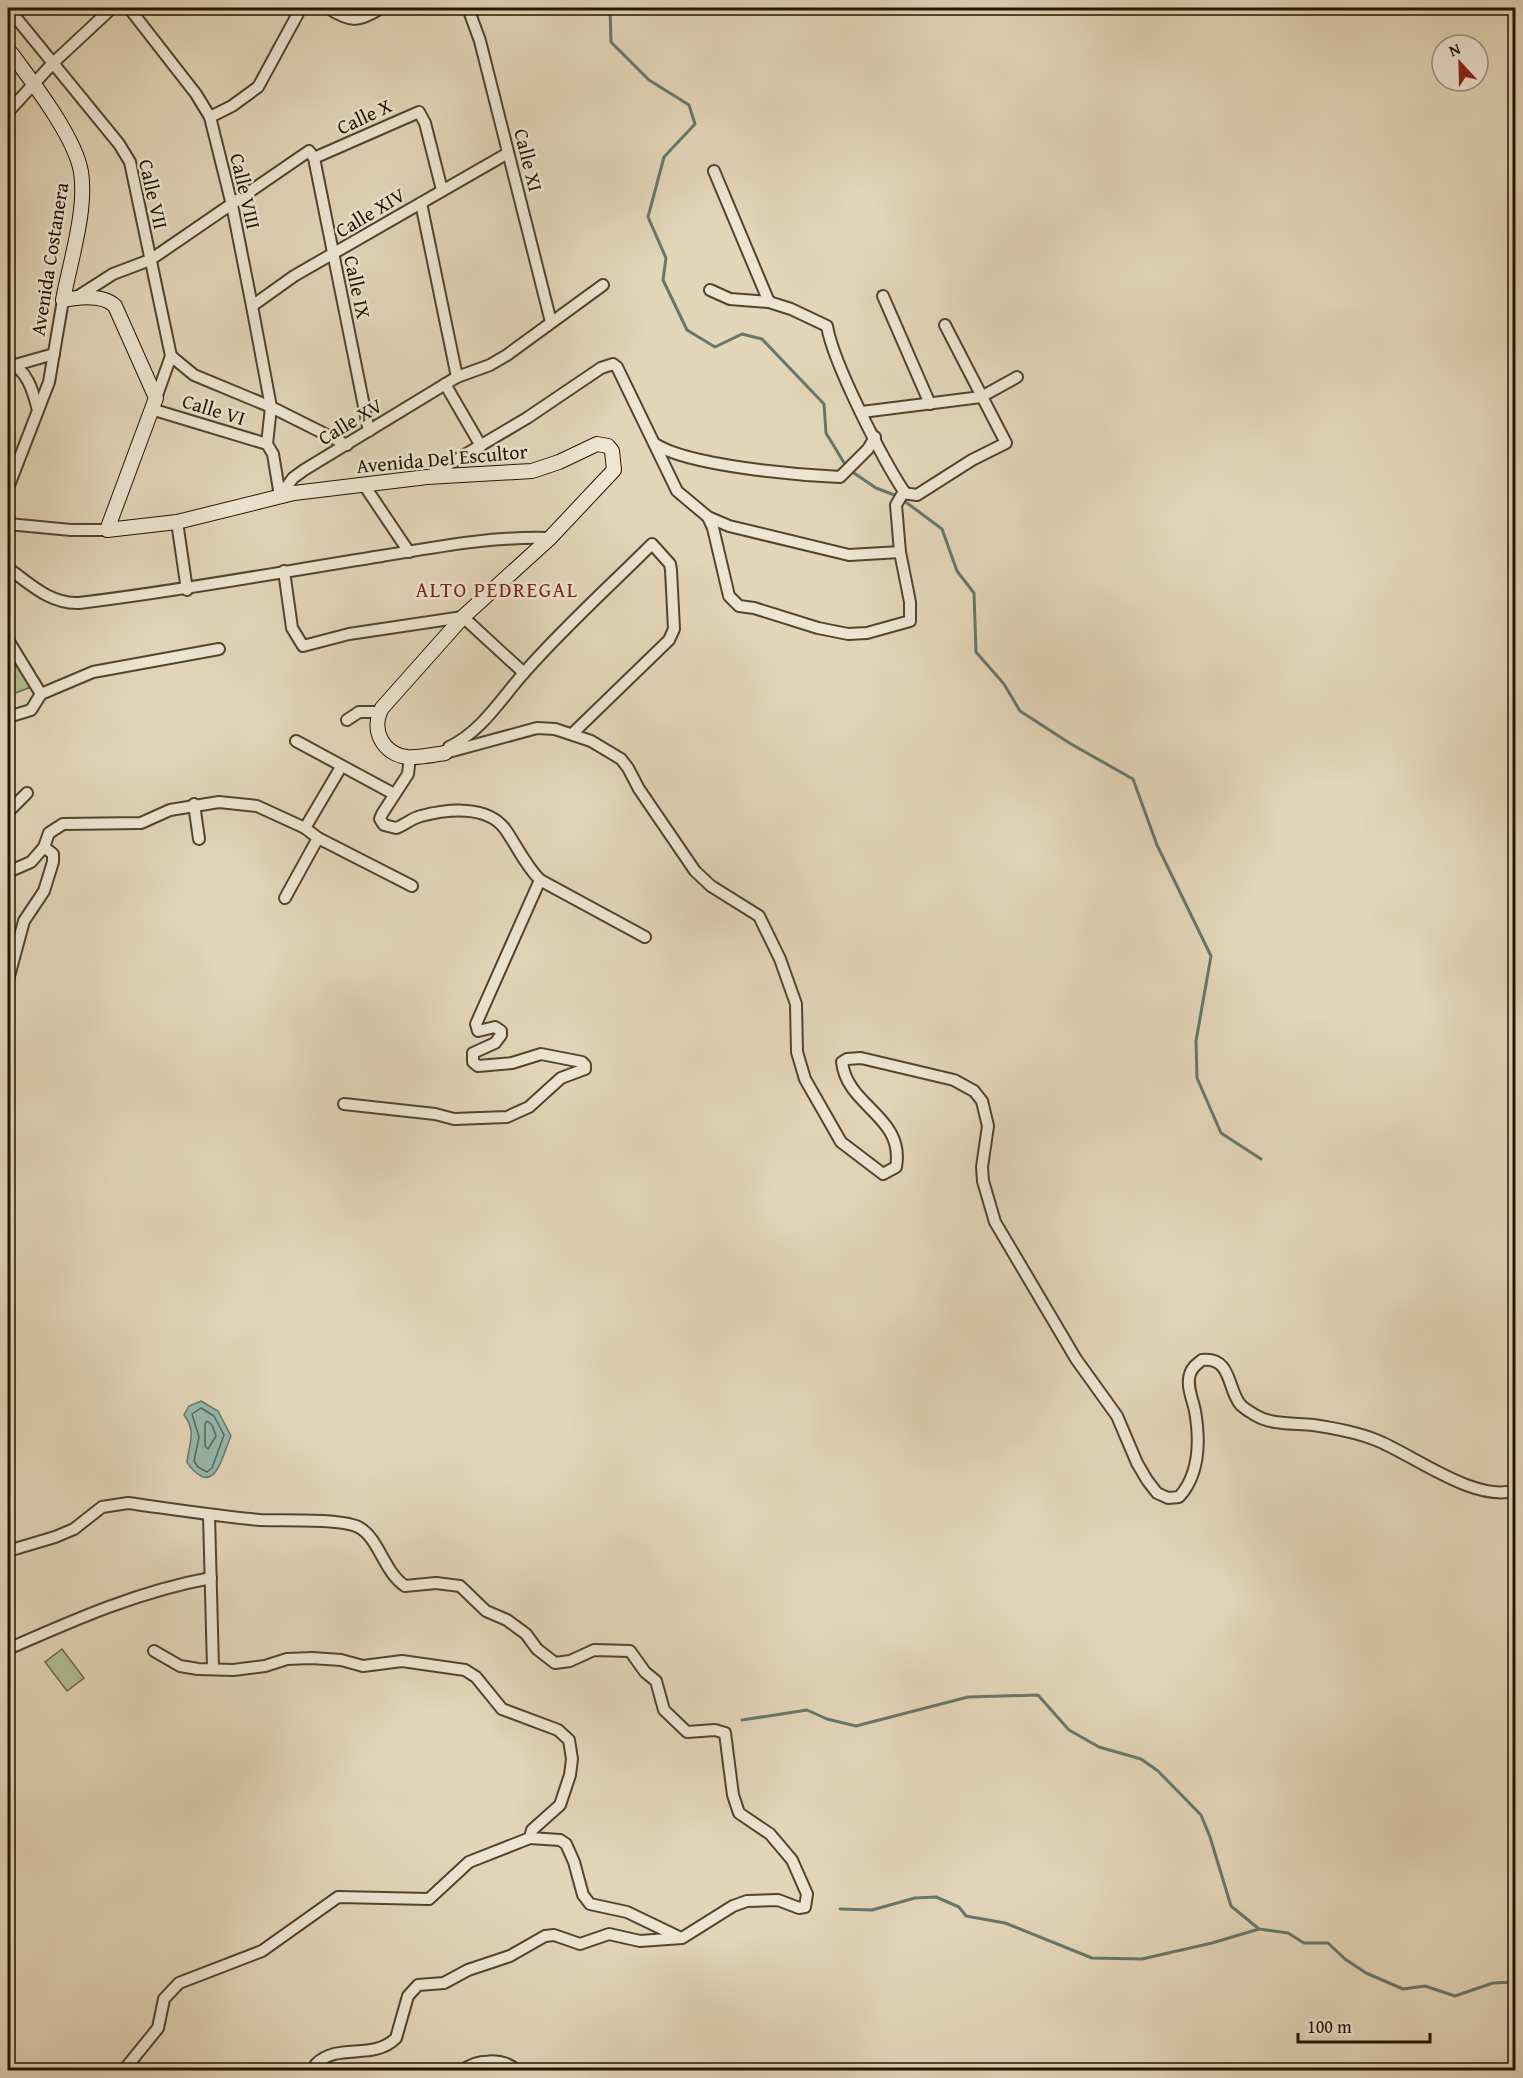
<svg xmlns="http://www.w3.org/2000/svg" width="1523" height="2078" viewBox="0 0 1523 2078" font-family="'Gentium Book Plus',serif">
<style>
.green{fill:#b0be91;stroke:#6a6949;stroke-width:1.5}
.water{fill:#95b9b0;stroke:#67776a;stroke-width:1.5}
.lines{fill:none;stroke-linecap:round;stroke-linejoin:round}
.shore{stroke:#5c6658;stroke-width:1.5}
.stream{stroke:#67776a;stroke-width:3}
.street-casing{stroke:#53442f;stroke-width:14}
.secondary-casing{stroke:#231401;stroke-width:16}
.street{stroke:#ede4d1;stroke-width:10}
.secondary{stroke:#ede4d1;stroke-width:14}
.labels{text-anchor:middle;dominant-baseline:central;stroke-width:5;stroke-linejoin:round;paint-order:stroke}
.street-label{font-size:20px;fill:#231401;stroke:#ede4d1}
.neighbourhood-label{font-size:21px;letter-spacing:1.5px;fill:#7a1f14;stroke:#ede4d1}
</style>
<rect width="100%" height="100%" fill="#e3d5b8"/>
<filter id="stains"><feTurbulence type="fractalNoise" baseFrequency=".00333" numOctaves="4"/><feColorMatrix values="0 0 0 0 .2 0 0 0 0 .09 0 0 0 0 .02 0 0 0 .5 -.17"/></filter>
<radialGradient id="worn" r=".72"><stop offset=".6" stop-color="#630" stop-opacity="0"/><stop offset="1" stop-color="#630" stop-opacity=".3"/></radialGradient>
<g class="green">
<polygon points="8,636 31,687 8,696"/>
<polygon points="62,1649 84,1678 67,1691 45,1662"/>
</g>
<path class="water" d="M201 1401 218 1411 231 1436C225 1448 218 1485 201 1476 194 1472 191 1469 187 1462 189 1443 197 1432 184 1415L189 1406Z"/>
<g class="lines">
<g class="shore">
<polygon points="201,1408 214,1416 224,1435 212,1468 207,1472 198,1467 194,1461 199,1437 192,1414"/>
<polygon points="207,1421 212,1425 216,1436 208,1449 205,1446 205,1424"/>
</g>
<g class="stream">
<polyline points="610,8 611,42 649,80 689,105 695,124 664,157 648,217 666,258 663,280 687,330 715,347 742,334 762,339 824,404 826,433 846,466"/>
<polyline points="851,471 876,488 897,496"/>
<polyline points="903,500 942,529 957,571 974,593 976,652 1004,684 1020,711 1071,744 1133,779 1157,845 1211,956 1196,1041 1197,1078 1221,1133 1261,1159"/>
<polyline points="742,1720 807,1710 827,1719 856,1726 968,1697 1038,1695 1069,1730 1099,1747 1141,1759 1158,1771 1201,1815 1210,1837 1231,1906 1259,1929 1288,1933 1304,1943 1328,1943 1345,1959 1366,1973 1403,1989 1425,1986 1455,1996 1493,1983 1516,1982"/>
<polyline points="840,1909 872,1910 915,1898 936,1897 959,1907 966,1916 1005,1923 1092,1958 1142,1959 1212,1943 1259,1929"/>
</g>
<defs>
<g id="street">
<polyline points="8,8 119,144 130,162 171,356 156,398"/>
<polyline points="129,8 196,94 210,117 232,205 252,306 271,407 267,444 273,454 280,496"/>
<path d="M328 8C351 23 359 22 381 8"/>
<polyline points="468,8 480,41 551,322"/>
<polyline points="8,112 53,63 112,8"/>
<polyline points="210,117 232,106 258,87 301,8"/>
<polyline points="314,158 419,112 425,123 442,190"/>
<polyline points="714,171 769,302"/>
<polyline points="421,203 457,377"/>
<path d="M710 290 730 299 769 302 791 309 827 326C833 363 883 460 905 493"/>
<polyline points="883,296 930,404"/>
<polyline points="77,297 113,274 150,260 309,151 314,158 369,431"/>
<polyline points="252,306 294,276 508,153"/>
<polyline points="171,356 194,375 271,407 347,445"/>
<path d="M8 362C27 369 33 391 38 410"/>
<polyline points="15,365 54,354"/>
<polyline points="445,384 481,446"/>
<polyline points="151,409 267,444"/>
<polyline points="862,412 981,397 1017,377"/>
<path d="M655 444C689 466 798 475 840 477L868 449 875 437"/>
<polyline points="429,476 527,418 601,368 613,364 617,367 677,491 708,517 729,526 849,555 900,552 896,505 903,493 917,495 972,460 1006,443 945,325"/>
<polyline points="364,485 409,552"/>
<polyline points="8,488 49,382 63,300"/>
<polyline points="280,496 293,478 304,470 457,377 490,365 507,355 603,285"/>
<polyline points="708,517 713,528 729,596 739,606 754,608 818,628 848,634 867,633 910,621 910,602 900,552"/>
<polyline points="177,522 187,590"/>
<polyline points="8,524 71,530 107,530"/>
<path d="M8 568C30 584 50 604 79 603 180 591 280 572 382 556 436 547 494 536 550 538"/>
<polyline points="284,571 292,628 303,646 349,634 463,617 524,673"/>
<polyline points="8,640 41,694"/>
<polyline points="8,717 31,710 41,694 93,672 219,649"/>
<polyline points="347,720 359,712 380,712"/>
<polyline points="296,741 394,794"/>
<path d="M449 747C481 732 501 699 523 674 563 628 609 587 652 544L670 564 671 570 674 629 669 640 572 734"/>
<path d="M445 753 537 728 555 729 591 741 621 759 628 768 639 789 695 871 711 886 759 916 780 959 796 1004 797 1052 805 1079 841 1142 883 1174 896 1167C905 1116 847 1107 842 1062L847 1059 861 1058 954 1080 974 1091 982 1101 988 1126 982 1167 983 1181 995 1222 1076 1359 1117 1416 1137 1463 1147 1480 1157 1493 1168 1498 1179 1497C1200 1474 1200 1440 1195 1411 1193 1400 1186 1386 1190 1374 1192 1367 1197 1364 1202 1360 1232 1357 1227 1388 1240 1404 1243 1408 1250 1412 1255 1415 1271 1425 1294 1423 1313 1425 1334 1428 1356 1432 1376 1440 1412 1454 1476 1504 1516 1490"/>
<path d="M410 757 408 774 382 814 380 819 384 825 396 828C405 825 412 818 421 816 448 809 487 805 505 829 517 846 525 865 540 880L645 937"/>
<polyline points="194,804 199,839"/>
<polyline points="8,812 27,793"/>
<polyline points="305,828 341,767"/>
<polyline points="44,847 49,833 63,824 141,823 170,810 219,802 257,806 305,828 318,838 412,886"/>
<polyline points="8,872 31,862 44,847 53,854 53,862 44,891 24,921 8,980"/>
<polyline points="285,898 318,838"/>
<polyline points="344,1104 435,1114 454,1119 507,1117 529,1107 561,1078 585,1069 585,1065 582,1062 541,1054 512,1063 478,1066 473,1062 473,1053 495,1043 501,1035 501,1031 495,1027 478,1031 476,1024 540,880"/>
<polyline points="209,1515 213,1668"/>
<path d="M8 1551 55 1537 74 1529 102 1507 128 1503C172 1509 216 1516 260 1520 283 1521 344 1518 360 1528 379 1539 384 1572 405 1586L436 1583 460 1586 486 1611 507 1620 526 1634 537 1649 555 1663 570 1661 594 1650 630 1651 645 1672 656 1681 664 1710 687 1732 715 1730 725 1733 733 1795 739 1813 770 1834 792 1860 807 1894 805 1907 799 1908 778 1900 747 1901 733 1906 682 1938 640 1941 609 1934 580 1944 554 1935 545 1936 510 1956 468 1970 444 1983 418 1985 408 1996 396 2038C373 2061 338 2042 316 2064L315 2070"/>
<path d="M8 1649C74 1620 139 1591 211 1578"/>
<polyline points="154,1651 180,1666 198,1669 233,1670 265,1666 287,1659 312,1658 341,1660 363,1666 402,1661 465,1670 476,1677 502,1709 558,1730 569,1740 572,1759 570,1775 560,1805 532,1830 530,1838 560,1840 566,1844 574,1862 583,1895 590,1904 627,1912 679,1937"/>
<polyline points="124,2070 158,2028 164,1999 179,1983 262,1951 338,1897 429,1899 469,1862 530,1838"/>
<path d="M464 2070C475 2059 504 2058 516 2070"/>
</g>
<path id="secondary" d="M8 49C30 79 75 136 81 172 87 210 70 262 63 300 79 297 103 294 115 306L156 398 107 530 177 522 294 493 427 477 532 471 559 462 597 444 608 446 612 451 614 470 550 538 463 617 382 708C370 730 383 754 407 757 419 758 433 755 445 753"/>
</defs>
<use href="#street" class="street-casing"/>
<use href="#secondary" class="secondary-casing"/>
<use href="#street" class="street"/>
<use href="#secondary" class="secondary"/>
</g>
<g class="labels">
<g class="street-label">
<text transform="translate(364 116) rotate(-25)">Calle X</text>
<text transform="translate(529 160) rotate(76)">Calle XI</text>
<text transform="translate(246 191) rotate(77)">Calle VIII</text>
<text transform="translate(154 194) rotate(77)">Calle VII</text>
<text transform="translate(370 212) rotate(-31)">Calle XIV</text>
<text transform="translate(49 259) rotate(-81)">Avenida Costanera</text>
<text transform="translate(358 287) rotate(78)">Calle IX</text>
<text transform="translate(214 409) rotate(17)">Calle VI</text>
<text transform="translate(350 421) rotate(-31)">Calle XV</text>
<text transform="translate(442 458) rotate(-5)">Avenida Del Escultor</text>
</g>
<g class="neighbourhood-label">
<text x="497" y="589">ALTO PEDREGAL</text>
</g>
</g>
<rect width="1523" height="2078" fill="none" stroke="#e3d5b8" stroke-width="30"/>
<rect x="9" y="9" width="1505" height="2060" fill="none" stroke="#231401" stroke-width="3"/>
<rect x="15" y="15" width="1493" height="2048" fill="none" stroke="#231401" stroke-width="1.5"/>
<g transform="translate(1460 63) rotate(338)"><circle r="28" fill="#ede4d1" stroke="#9c917e" stroke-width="1.5"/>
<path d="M0-4.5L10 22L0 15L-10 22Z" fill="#8f2418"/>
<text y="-9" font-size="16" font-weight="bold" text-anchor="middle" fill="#231401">N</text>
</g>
<path d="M1298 2033v9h132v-9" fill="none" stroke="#231401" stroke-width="3"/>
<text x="1307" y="2033" font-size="18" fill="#231401" stroke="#ede4d1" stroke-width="4.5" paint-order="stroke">100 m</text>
<rect width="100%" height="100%" filter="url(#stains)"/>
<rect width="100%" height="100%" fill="url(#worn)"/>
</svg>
